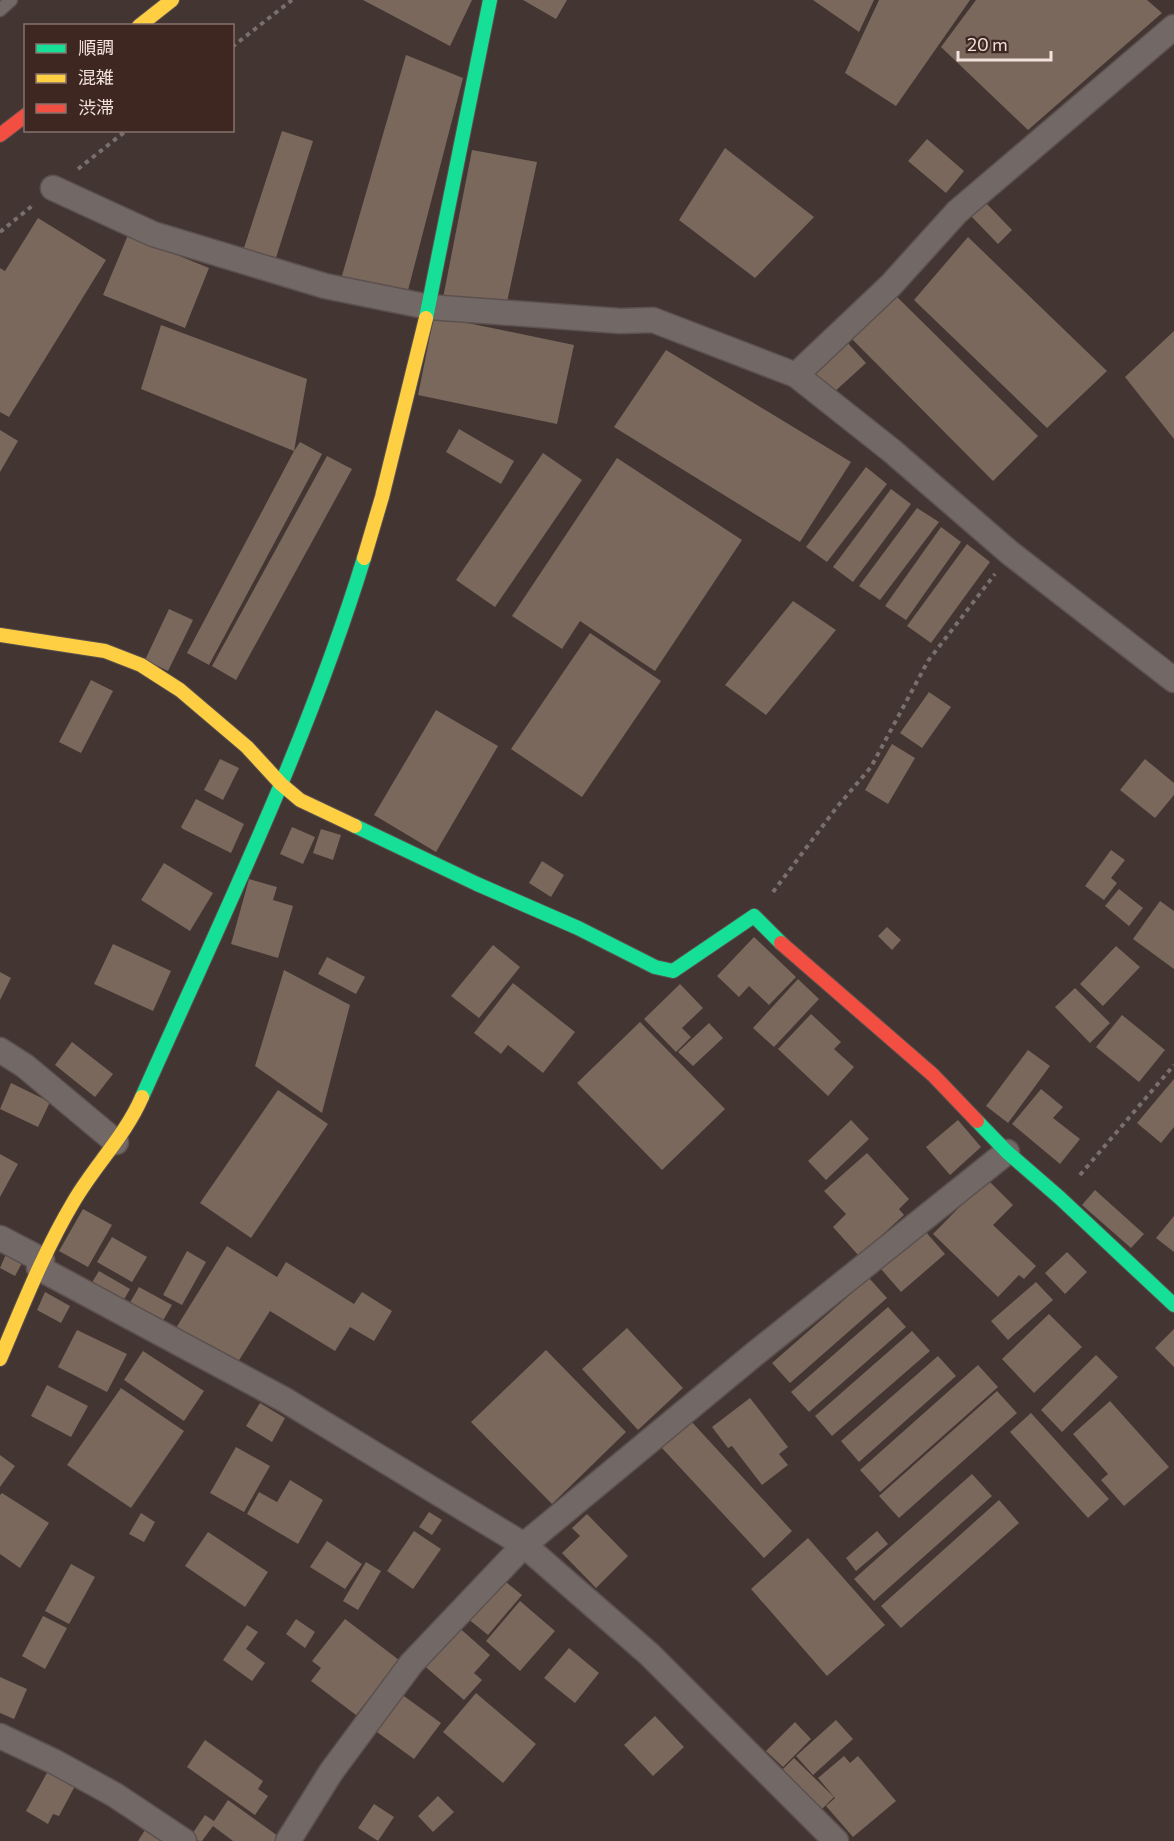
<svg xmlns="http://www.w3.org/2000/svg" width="1174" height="1841" viewBox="0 0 1174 1841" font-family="Commissioner,'Noto Sans JP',sans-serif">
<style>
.building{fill:#7a685d}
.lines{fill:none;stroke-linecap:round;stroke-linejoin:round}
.lane-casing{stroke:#5c514e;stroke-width:15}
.street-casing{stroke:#5c514e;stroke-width:27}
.fast-casing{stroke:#5c514e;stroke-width:16}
.slow-casing{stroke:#5c514e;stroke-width:16}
.jam-casing{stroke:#5c514e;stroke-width:16}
.path{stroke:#78706d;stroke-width:4;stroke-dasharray:4.5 4.5;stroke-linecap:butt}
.lane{stroke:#726865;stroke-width:12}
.street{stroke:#726865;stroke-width:24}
.fast{stroke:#16e098;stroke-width:14}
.slow{stroke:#ffcf43;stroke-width:14}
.jam{stroke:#f24e42;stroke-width:14}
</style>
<rect width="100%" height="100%" fill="#423532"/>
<g class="building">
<polygon points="363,0 472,0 450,46"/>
<polygon points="523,0 567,0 556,19"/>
<polygon points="813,0 874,0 859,32"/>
<polygon points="879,0 970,0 896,106 845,73"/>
<polygon points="976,0 1147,0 1162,13 1028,130 941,47"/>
<polygon points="406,55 463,78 405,302 341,279"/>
<polygon points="282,131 313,141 274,264 242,254"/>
<polygon points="927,139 964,171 946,193 908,161"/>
<polygon points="725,148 814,217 755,278 679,220"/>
<polygon points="472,150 537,162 504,316 442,303"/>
<polygon points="984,201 1012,230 998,244 970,215"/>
<polygon points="38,218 106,260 9,417 0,412 0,268 5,271"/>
<polygon points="128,235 209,268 185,328 103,295"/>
<polygon points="968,237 1107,371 1047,428 914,300"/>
<polygon points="892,292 1038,436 993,481 850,337"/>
<polygon points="434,316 574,345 557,424 418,395"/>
<polygon points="161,325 307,379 294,451 300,442 322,454 209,665 187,653 294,451 141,389"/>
<polygon points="1174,331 1174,439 1125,377"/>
<polygon points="845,340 866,363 832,394 811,373"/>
<polygon points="666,350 851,462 800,542 614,427"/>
<polygon points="459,429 514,461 501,484 446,452"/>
<polygon points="0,430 18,441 0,472"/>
<polygon points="543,453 582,480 495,607 456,580"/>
<polygon points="327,456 352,469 236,680 212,666"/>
<polygon points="617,458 742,540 655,671 580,621 562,649 512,616"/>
<polygon points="866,467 887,484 827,562 806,547"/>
<polygon points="891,489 911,504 853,582 833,567"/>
<polygon points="917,508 939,522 880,600 859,586"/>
<polygon points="941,527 961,542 906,620 885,606"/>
<polygon points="967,544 990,562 931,643 907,626"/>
<polygon points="793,601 836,630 766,715 725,685"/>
<polygon points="169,609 193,620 168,671 145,660"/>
<polygon points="590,633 661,681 582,797 511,749"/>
<polygon points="91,680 113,691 81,753 59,742"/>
<polygon points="929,692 951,707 922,748 900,733"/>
<polygon points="436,710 498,746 436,852 374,815"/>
<polygon points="892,744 915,758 888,804 865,790"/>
<polygon points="220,759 239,768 223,800 204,790"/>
<polygon points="1145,759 1174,783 1174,795 1155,818 1120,790"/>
<polygon points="196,799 244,824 231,853 183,829 181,827"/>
<polygon points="292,827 315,837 303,864 280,854"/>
<polygon points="321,829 341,835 333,860 313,853"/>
<polygon points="1111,850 1125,860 1111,878 1117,883 1104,900 1085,886"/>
<polygon points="542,861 564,875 551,897 529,883"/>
<polygon points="164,863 213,893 190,931 141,900"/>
<polygon points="249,879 277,887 273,900 293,906 278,958 231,944"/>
<polygon points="1119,889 1143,908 1129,926 1105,906"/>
<polygon points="1160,901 1174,911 1174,969 1133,939"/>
<polygon points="887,927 901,940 892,950 878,936"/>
<polygon points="754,937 796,977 769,1005 749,986 739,997 717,976"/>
<polygon points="113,944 171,971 153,1011 94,984"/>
<polygon points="493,945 520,967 479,1018 451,996"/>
<polygon points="1116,946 1140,967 1103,1006 1080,984"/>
<polygon points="327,957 365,977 356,994 318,974"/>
<polygon points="284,970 350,1005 322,1113 255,1066"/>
<polygon points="0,972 11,978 0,1000"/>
<polygon points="798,979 819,999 774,1047 753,1028"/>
<polygon points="513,983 575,1032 543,1073 508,1045 501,1054 474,1033"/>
<polygon points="680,984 703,1008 682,1028 691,1037 676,1052 644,1019"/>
<polygon points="1075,988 1110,1023 1090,1043 1055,1007"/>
<polygon points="811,1014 841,1042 834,1049 854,1067 828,1096 778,1049"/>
<polygon points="1122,1015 1165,1050 1139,1082 1096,1047"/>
<polygon points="640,1022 725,1109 662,1170 577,1083"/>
<polygon points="709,1023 723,1038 693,1066 678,1052"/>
<polygon points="72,1042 113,1074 95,1097 55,1065"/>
<polygon points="1028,1050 1050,1066 1008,1123 986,1106"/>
<polygon points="1174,1079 1174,1127 1161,1143 1137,1123"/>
<polygon points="11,1083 50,1102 38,1127 0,1109"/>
<polygon points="1041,1089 1063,1107 1053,1118 1080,1139 1060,1164 1012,1124"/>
<polygon points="278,1090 328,1124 251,1238 200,1203"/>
<polygon points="851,1120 869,1139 826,1180 808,1161"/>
<polygon points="958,1120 981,1147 950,1175 926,1147"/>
<polygon points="867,1153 909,1199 899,1209 904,1215 859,1256 833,1227 846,1214 824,1191"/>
<polygon points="0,1154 18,1164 0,1197"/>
<polygon points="987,1179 1013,1205 993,1225 1036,1266 1024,1279 1019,1275 998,1297 933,1234"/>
<polygon points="1095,1190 1144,1234 1131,1248 1082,1205"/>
<polygon points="83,1209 112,1225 88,1267 59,1251"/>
<polygon points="1174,1216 1174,1252 1156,1238"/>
<polygon points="925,1231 945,1254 901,1292 881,1269"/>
<polygon points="112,1237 147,1257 132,1282 97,1262"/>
<polygon points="227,1246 277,1277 286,1262 354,1304 362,1292 392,1311 374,1341 350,1327 335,1351 270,1311 236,1365 176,1328"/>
<polygon points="187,1251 206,1262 182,1305 163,1295"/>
<polygon points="1067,1252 1087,1272 1065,1294 1045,1273"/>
<polygon points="6,1254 22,1263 15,1276 0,1268"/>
<polygon points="99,1271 130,1289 122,1303 91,1284"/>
<polygon points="869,1278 887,1298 790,1383 772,1363"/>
<polygon points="1036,1282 1053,1300 1008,1340 991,1321"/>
<polygon points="139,1287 172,1305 161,1324 128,1306"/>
<polygon points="45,1292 70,1306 61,1323 37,1310"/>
<polygon points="888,1307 906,1327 809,1412 791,1392"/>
<polygon points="1049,1314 1082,1347 1034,1393 1002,1359"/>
<polygon points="627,1328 683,1388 638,1430 582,1369"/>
<polygon points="1174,1329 1174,1367 1155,1348"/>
<polygon points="77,1330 127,1354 107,1392 58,1367"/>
<polygon points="912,1331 930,1351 832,1436 815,1416"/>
<polygon points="546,1350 626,1432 552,1504 471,1422"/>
<polygon points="143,1351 204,1391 184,1421 124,1380"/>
<polygon points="1096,1355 1118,1377 1062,1432 1041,1410"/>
<polygon points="938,1356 956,1376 859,1462 841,1441"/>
<polygon points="978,1365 998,1387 880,1492 860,1470"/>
<polygon points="47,1385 88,1406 71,1437 31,1416"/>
<polygon points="121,1388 184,1431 131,1508 67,1465"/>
<polygon points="997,1391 1017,1413 899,1518 879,1496"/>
<polygon points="750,1398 788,1447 779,1454 788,1465 762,1485 732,1446 728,1448 712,1427"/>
<polygon points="1110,1401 1169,1467 1124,1506 1101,1480 1108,1474 1073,1434"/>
<polygon points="260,1403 285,1418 272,1442 246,1426"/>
<polygon points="1031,1413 1109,1499 1088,1518 1010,1432"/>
<polygon points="690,1420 792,1531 764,1558 661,1447"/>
<polygon points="236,1447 270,1466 244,1512 210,1493"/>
<polygon points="0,1455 15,1466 0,1487"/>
<polygon points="972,1474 992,1496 874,1601 854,1579"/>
<polygon points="290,1480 323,1500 298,1544 247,1514 259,1492 277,1502"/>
<polygon points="2,1493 49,1523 20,1568 0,1554 0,1495"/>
<polygon points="999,1500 1019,1523 901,1628 881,1606"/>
<polygon points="429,1512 442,1520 432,1535 419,1527"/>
<polygon points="141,1513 155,1522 144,1542 129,1534"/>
<polygon points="587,1514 628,1556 596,1588 562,1553 580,1536 572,1528"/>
<polygon points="414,1531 441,1549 413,1589 387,1571"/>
<polygon points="877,1531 888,1544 856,1571 846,1558"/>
<polygon points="208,1532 268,1572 245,1607 185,1566"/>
<polygon points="808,1538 885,1625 827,1676 751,1589"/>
<polygon points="327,1541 362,1564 345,1589 310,1567"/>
<polygon points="366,1562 381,1571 358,1610 343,1601"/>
<polygon points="71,1564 95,1577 69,1624 45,1611"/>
<polygon points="501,1578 522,1595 488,1635 467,1618"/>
<polygon points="520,1601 555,1631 520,1671 486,1641"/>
<polygon points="43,1616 67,1628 45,1669 22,1656"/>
<polygon points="296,1619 315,1632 305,1648 286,1634"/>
<polygon points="345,1619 399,1660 356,1715 311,1681 321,1668 312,1661"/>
<polygon points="455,1624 490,1655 474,1673 482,1680 464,1700 421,1663"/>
<polygon points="247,1625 258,1632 246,1649 265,1663 252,1681 223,1660"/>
<polygon points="569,1648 599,1673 575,1703 544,1678"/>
<polygon points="0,1677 27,1689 14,1719 0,1713"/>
<polygon points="397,1691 441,1723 414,1759 370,1727"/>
<polygon points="476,1693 536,1744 503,1783 443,1732"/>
<polygon points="655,1716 684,1747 653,1776 624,1745"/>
<polygon points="836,1720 853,1739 813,1775 796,1756"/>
<polygon points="795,1722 811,1739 783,1767 766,1751"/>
<polygon points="205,1740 263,1781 258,1789 268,1796 255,1815 187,1767"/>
<polygon points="844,1756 850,1763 858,1756 896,1801 853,1837 826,1806 835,1798 818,1778"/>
<polygon points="794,1758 834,1797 820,1811 780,1772"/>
<polygon points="48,1771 75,1786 59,1816 53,1814 48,1824 26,1811"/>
<polygon points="438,1796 454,1812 433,1832 418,1816"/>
<polygon points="228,1800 278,1836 275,1841 233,1841 213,1826 202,1841 188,1840 205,1815 214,1821"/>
<polygon points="374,1804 394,1817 378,1841 358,1828"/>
<polygon points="145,1830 161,1841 138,1841"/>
</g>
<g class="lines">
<defs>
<polyline id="lane" points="0,10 11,0"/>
<g id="street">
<polyline points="53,188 153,234 325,286 429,307 620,321 653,320 796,375 892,451 1010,553 1174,680"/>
<polyline points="796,375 891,285 957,212 1174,27"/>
<polyline points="0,1050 25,1066 116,1142"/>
<polyline points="0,1238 42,1260"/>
<polyline points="39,1268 285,1400 524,1545 649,1654 836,1841"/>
<polyline points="0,1736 55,1762 115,1795 184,1841"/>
<polyline points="288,1841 331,1772 411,1664 524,1545 757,1352 1007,1152"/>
</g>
<g id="fast">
<polyline points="426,318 490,0"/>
<polyline points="355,826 477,884 578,928 655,967 673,971 754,916 781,943"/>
<path d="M142 1097C221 920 307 744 364 558"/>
<polyline points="977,1121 1007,1152 1060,1198 1174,1305"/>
</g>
<g id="slow">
<polyline points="139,26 172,0"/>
<polyline points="364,558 382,497 426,318"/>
<polyline points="0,635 105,651 141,665 180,690 247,747 281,784 300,800 355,826"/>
<path d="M0 1359C23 1305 44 1251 74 1201 95 1165 125 1136 142 1097"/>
</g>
<g id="jam">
<polyline points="0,135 26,115"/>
<polyline points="781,943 933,1075 977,1121"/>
</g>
</defs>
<use href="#lane" class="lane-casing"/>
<use href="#street" class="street-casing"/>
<use href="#fast" class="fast-casing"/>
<use href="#slow" class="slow-casing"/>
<use href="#jam" class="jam-casing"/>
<g class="path">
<polyline points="232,47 292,0"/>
<polyline points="78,169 127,130"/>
<polyline points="0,232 32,206"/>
<polyline points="773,892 837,807 871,767 928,661 995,574"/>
<polyline points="1080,1175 1174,1065"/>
</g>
<use href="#lane" class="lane"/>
<use href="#street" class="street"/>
<use href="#fast" class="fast"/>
<use href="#slow" class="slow"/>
<use href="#jam" class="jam"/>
</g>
<rect x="24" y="24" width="210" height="108" fill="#3e2721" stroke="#86726d" stroke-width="1.5"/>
<rect x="36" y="44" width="30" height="9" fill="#16e098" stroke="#86726d" stroke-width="1.5"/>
<text x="78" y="54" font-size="18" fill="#f2e2de">順調</text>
<rect x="36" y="74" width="30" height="9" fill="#ffcf43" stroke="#86726d" stroke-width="1.5"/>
<text x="78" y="84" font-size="18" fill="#f2e2de">混雑</text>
<rect x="36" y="104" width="30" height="9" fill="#f24e42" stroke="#86726d" stroke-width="1.5"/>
<text x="78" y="114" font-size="18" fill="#f2e2de">渋滞</text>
<path d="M958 51v9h93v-9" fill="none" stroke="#f2e2de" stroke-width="3"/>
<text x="967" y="51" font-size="18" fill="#f2e2de" stroke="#3e2721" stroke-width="4.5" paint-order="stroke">20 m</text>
</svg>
